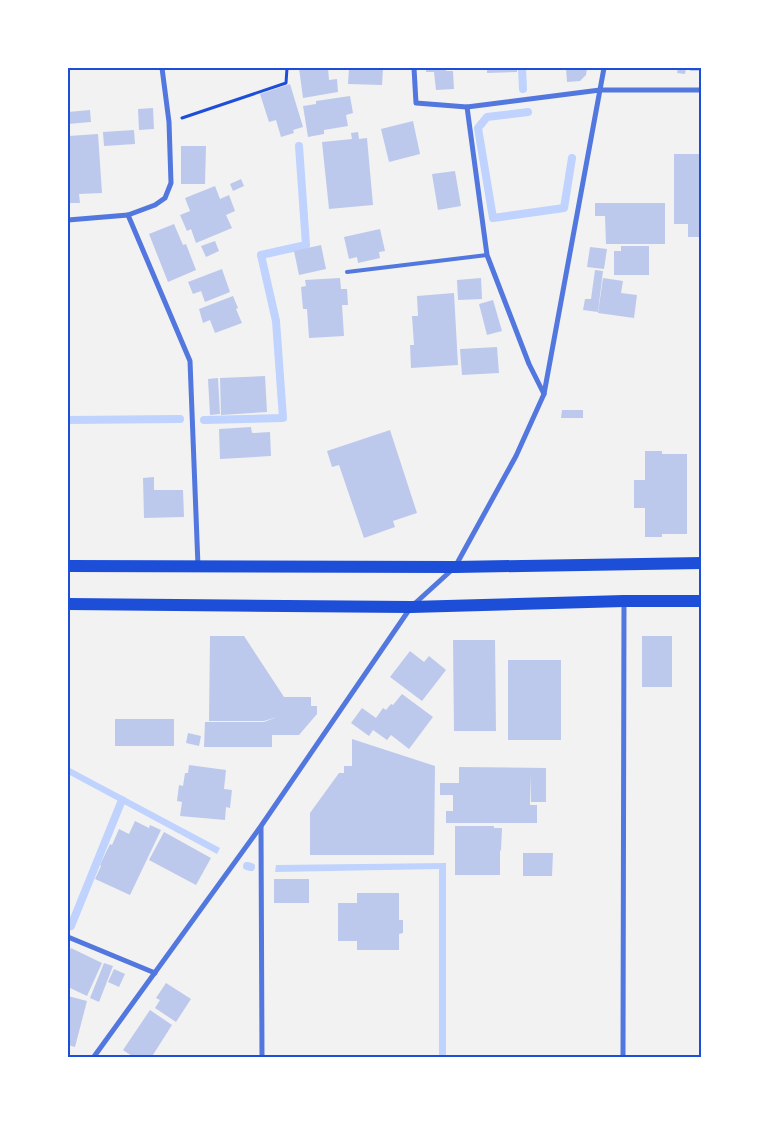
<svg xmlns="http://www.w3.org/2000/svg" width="769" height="1125" viewBox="0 0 769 1125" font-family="'IBM Plex Sans',sans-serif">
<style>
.water{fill:#bfd3fe}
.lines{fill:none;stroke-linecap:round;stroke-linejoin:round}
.stream{stroke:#bfd3fe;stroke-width:8}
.building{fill:#bdc9ec}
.path{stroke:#1d4ed8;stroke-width:3}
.service{stroke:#5277de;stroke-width:4}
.minor{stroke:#5277de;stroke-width:5}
.primary{stroke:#1d4ed8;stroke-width:12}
.neatline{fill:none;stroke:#1d4ed8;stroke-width:2}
</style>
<rect width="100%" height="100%" fill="#f2f2f2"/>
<g class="water">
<polygon points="68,767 220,848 217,854 68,774"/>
<polygon points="446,863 446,1057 439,1058 439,869 275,872 276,865"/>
</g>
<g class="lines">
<g class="stream">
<polyline points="522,68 523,89"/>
<polyline points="528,112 487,117 478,128 493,218 564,208 572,158"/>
<polyline points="68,420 180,419"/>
<polyline points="204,420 283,418 276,321 261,255 306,245 299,146"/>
<polyline points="247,866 251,867"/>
<polyline points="71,926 122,800"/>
</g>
</g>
<g class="building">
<polygon points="299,68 328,68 329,80 337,79 338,92 303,98"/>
<polygon points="349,68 383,68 382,85 348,84"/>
<polygon points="426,68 446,68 446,71 453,71 454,89 436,90 434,72 426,72"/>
<polygon points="487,68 517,68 517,72 487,73"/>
<polygon points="566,68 587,68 586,75 580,81 567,82"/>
<polygon points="678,68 686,68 685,74 677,73"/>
<rect x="690" y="68" width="12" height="3"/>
<polygon points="290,84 303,127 293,130 294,133 281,137 276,120 269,122 260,94"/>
<polygon points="350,96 353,113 346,115 348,126 324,130 324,134 308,137 303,106 316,104 316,101"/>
<polygon points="153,108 154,129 139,130 138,109"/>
<polygon points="90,110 91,122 68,124 68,112"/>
<polygon points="413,121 420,154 389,162 381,129"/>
<polygon points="134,130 135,144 104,146 103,132"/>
<polygon points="358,132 359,139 367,138 373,205 329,209 322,142 352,139 351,133"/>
<polygon points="98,134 102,193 79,194 80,203 68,203 68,136"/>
<polygon points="181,146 206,146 205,184 181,184"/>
<polygon points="674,154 702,154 702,237 688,237 688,224 674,224"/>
<polygon points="455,171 461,206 438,210 432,174"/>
<polygon points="241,179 244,186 233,191 230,184"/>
<polygon points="215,186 220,199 229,195 235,211 226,215 232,228 196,243 191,229 187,231 180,215 190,211 185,198"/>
<polygon points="595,203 665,203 665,244 606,244 605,216 595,216"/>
<polygon points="174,224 183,245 186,244 196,270 168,282 149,234"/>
<polygon points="380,229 385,251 379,252 380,258 358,263 357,257 349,259 344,237"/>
<polygon points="215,241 219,251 206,257 201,246"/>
<polygon points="321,245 326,269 299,275 294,251"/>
<polygon points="621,246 649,246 649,275 614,275 614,251 621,251"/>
<polygon points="590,247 607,249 604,269 587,267"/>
<polygon points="222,269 230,292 205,302 201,291 193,294 188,282"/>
<polygon points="595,270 603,271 598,312 583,310 585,299 591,299"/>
<polygon points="340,278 341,289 347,289 348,305 342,305 344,336 309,338 307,309 303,309 301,287 306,286 305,280"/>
<polygon points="481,278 482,299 458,300 457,280"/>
<polygon points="603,278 623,281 621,293 637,295 634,318 598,313"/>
<polygon points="454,293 458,365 411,368 410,345 414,345 412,316 418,316 417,296"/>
<polygon points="233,296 238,308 236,309 242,323 215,333 210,320 203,323 199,309"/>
<polygon points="493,300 502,331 487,335 479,304"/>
<polygon points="497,347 499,373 462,375 460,349"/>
<polygon points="265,376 267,412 221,415 220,378"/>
<polygon points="218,378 220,414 210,415 208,379"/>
<polygon points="562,410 583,410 583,418 561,418"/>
<polygon points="251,427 252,433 270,432 271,456 220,459 219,429"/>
<polygon points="390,430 417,513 393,521 395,527 364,538 339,465 332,467 327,451"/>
<polygon points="645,451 662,451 662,454 687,454 687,534 662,534 662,537 645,537 645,508 634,508 634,480 645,480"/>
<polygon points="154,477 154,490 183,490 184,517 144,518 143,478"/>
<polygon points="210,636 244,636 284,697 311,697 311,706 317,706 317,714 299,735 272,735 272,747 204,747 205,722 264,722 277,717 264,721 209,721"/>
<rect x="642" y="636" width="30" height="51"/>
<polygon points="453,640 495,640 496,731 454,731"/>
<polygon points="410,651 424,662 429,656 446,670 422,701 390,677"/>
<rect x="508" y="660" width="53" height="80"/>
<polygon points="402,694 433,717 409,749 391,735 387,740 373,730 369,736 351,723 362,708 376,718 383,708 386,710 391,704 393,705"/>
<rect x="115" y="719" width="59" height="27"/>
<polygon points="188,733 201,736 199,746 186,743"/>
<polygon points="352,739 435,766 434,855 310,855 310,813 339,773 344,773 344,766 352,766"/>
<polygon points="189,765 226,770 224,789 232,790 230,808 226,807 225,820 180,816 182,802 177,801 179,785 183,786 185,773 188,773"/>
<polygon points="459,767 546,768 546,802 531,802 530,774 530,805 537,805 537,823 446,823 446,811 453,811 453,795 440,795 440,783 459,783"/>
<polygon points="135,821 149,828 150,825 161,830 130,895 95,879 101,866 100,865 110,844 112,845 119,829 129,834"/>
<polygon points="455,826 494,826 494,828 502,828 501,850 500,851 500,875 455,875"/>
<polygon points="164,832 211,858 196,885 149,860"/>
<polygon points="523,853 553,853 552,876 523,876"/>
<rect x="274" y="879" width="35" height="24"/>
<polygon points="357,893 399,893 399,920 403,920 403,933 399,934 399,950 357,950 357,941 338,941 338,903 357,903"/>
<polygon points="71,948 102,963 87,996 68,987 68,955"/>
<polygon points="104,963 113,966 99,1002 90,998"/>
<polygon points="114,969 125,974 119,987 108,982"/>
<polygon points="166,983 191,999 176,1022 155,1008 160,1000 156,998"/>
<polygon points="68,996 87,1001 75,1047 68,1045"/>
<polygon points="150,1010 172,1025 151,1058 135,1058 123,1050"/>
</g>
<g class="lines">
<polyline class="path" points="182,118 286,83 287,68"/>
<polyline class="service" points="347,272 487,255"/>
<g class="minor">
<polyline points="414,68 416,103 467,107 600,90 702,90"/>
<polyline points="467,107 487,255 529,364 544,394"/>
<polyline points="128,215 190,361 198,566"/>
<polyline points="68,220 128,215 155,205 165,198 171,183 169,122 162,68"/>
<polyline points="261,827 262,1058"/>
<polyline points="68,937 155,973"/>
<polyline points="93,1058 261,826 411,607 455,567 516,456 544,394 604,68"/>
<polyline points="623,1058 624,601"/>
</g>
<g class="primary">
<polyline points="68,566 455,567 702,563"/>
<polyline points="68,604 411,607 624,601 702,601"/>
</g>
</g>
<rect width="769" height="1125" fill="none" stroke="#ffffff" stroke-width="138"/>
<rect x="69" y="69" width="631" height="987" class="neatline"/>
</svg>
